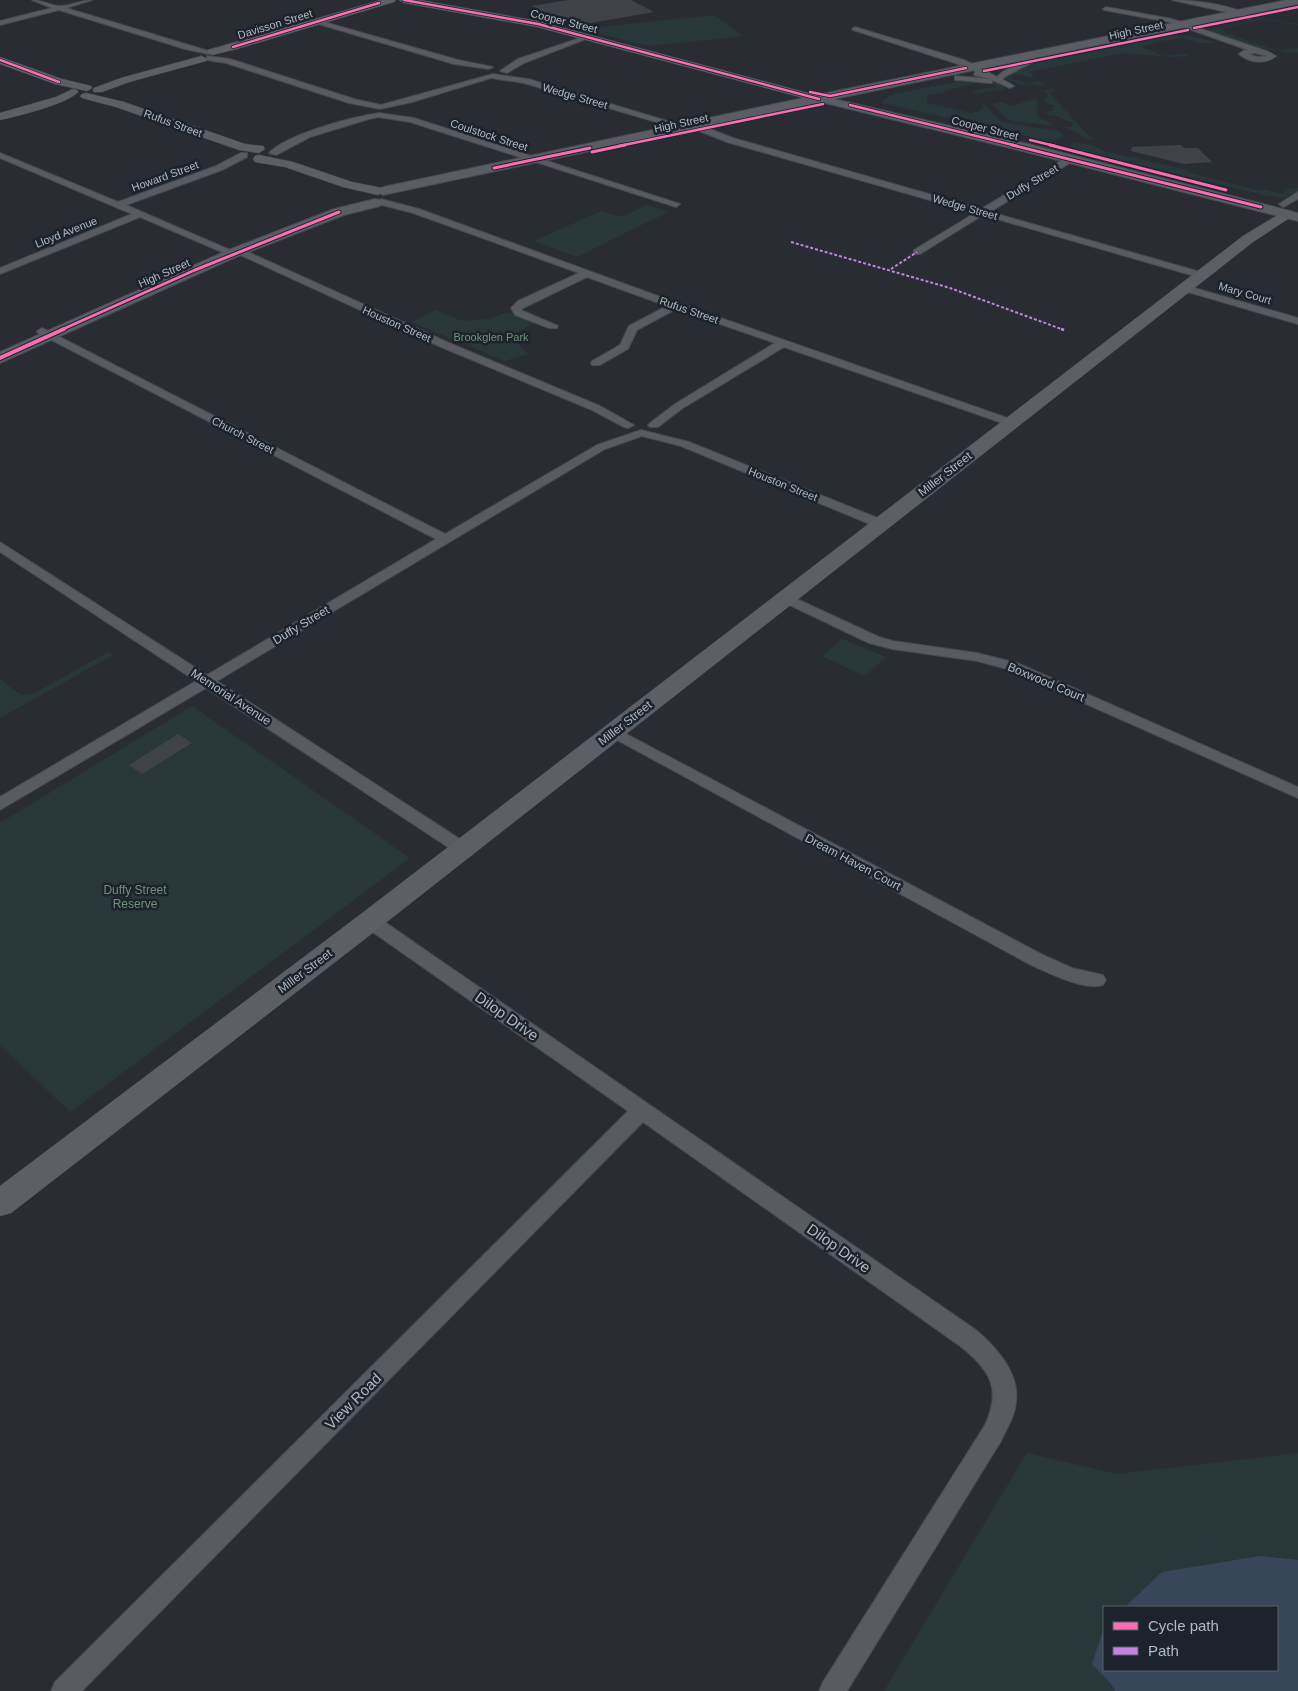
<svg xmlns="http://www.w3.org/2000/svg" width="1298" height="1691" viewBox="0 0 1298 1691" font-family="Arial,sans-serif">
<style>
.green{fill:#28383a;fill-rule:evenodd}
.water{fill:#38465b}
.building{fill:#3f4348}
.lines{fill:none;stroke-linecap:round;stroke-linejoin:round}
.street-casing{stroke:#46494e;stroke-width:2}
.secondary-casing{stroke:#46494e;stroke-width:1}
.primary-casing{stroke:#464950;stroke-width:2}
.street{fill:#585b61;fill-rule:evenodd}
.secondary{fill:#5c6066;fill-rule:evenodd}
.primary{fill:#5a5d63;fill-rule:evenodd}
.quiet-far1{stroke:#c483df;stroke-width:2;stroke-dasharray:3 2;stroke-linecap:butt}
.quiet{stroke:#c483df;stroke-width:2.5;stroke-dasharray:5.5 2.5;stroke-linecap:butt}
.cycleway-far2-casing{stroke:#1c232d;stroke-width:4}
.cycleway-far1-casing{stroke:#1c232d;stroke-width:5}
.cycleway-casing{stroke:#1c232d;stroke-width:6}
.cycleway-far2{stroke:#f96db3;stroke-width:2.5}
.cycleway-far1{stroke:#f96db3;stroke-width:3}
.cycleway{stroke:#f96db3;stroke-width:4}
.labels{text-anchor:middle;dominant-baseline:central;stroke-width:5;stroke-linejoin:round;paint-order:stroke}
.far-street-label{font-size:11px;fill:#b2b9c4;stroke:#1c232d}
.far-park-label{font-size:11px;fill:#6b9375;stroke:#1c232d}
.street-label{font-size:12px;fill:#b2b9c4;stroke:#1c232d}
.park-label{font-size:12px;fill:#6b9375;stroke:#1c232d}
.near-street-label{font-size:15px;fill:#b2b9c4;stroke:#1c232d}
</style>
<rect width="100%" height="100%" fill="#292d33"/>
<g class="green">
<polygon points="714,15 743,36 649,46 581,29"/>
<path d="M1261 18 1298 24V25L1263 19 1219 29 1226 32 1225 33 1278 51 1298 48V53C1265 52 1237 41 1206 31Z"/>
<polygon points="1175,35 1191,36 1218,43 1197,43 1184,38 1161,41 1141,47 1164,56 1184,54 1190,56 1171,57 1122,53 1030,72 1035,78 1017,74 1009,78 1031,84 1036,81 1043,82 1044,85 1020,84 1002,77 1028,65"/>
<polygon points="971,79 993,82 1004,87 1004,89 979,93 970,92 986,88 997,88 994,84 976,83 945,91 945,93 928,95 926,103 971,113 977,112 984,108 982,105 984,104 999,120 1007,123 1058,131 1063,134 1063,137 1054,141 1045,140 882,103 883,100 894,94"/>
<path d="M1051 89 1057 91 1048 92 1093 140C1081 139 1076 130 1064 127H1073L1071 125 1074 124 1055 115 1049 116 1047 113 1048 111H1053L1054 105 1048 104 1044 98 1049 97 1045 92 1038 91Z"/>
<polygon points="1036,99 1038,104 1036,110 1038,117 1057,126 1013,121 1006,118 992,104 1002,102 1011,106"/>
<polygon points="1074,142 1093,145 1104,151 1188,170 1186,172 1260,191 1263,189 1283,194 1288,189 1298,188 1298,192 1283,198 1268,196 1075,149 1071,146"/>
<polygon points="647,205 668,212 577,257 534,241 601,211 622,217"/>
<polygon points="436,310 462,321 489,319 507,312 535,323 510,336 528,354 505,361 411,322"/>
<polygon points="842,639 886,657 864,676 822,656"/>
<polygon points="108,652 113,655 0,718 0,679 21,695 35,693"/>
<polygon points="192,706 410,858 70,1112 0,1045 0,823"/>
<path d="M1027 1453 1117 1474 1298 1453V1691H884ZM1104 1607H1277V1670H1104Z"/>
</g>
<polygon class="water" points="1260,1556 1298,1560 1298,1691 1115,1691 1112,1685 1092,1664 1104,1627 1104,1670 1277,1670 1277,1607 1125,1607 1162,1572"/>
<g class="building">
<polygon points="568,0 631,0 654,12 585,24 578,20 568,21 555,18 532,6"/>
<polygon points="1181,145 1184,148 1198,148 1212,162 1184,164 1131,151 1132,147"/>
<polygon points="178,734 192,743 142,774 129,765"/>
</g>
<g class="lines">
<defs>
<g id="street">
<path d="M32 0C42 0 51 6 60 6 71 6 81 0 92 0L66 8 212 52 208 54 185 49 59 10 0 25V21L52 8Z"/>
<path d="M1172 0C1193 0 1235 5 1252 17L1249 19 1231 13Z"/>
<path d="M1106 7 1172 19 1269 52 1276 56C1265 65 1249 63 1239 54L1243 51 1248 50 1169 22 1104 10 1103 9ZM1255 53 1267 56 1258 57 1248 54Z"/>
<polygon points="317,20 458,60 493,67 489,69 454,64 315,23 315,21"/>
<path d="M855 27 964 60 997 77C1003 70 1025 58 1033 62L1006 76 1002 79 1014 86 1010 88 992 80V83H989L958 80H955V76L991 79 974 75 975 71 958 64 853 30 852 29Z"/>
<polygon points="586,36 591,37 524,63 507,73 500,71 518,59"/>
<polygon points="207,56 230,59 354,99 381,105 493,74 528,79 687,127 680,129 524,83 491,78 412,102 380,109 349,103 226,63 207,60"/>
<path d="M379 113 414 118 680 204 676 207 673 206 410 122 378 117 369 119 310 137 276 155 269 153C287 134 352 117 379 113Z"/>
<polygon points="699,127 705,127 733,138 981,209 1067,157 1073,157 1073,161 990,212 1204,273 1206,275 1201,278 1198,277 983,215 920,254 914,254 914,250 975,213 727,142 699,131"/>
<polygon points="0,153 118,202 216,166 241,153 247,153 247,157 222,170 126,205 230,250 225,253 222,252 140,217 0,274 0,268 132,214 0,158"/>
<polygon points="1298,192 1298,199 1283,207 1279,204"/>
<polygon points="381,199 419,209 655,295 1016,421 1018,423 1016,425 1008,425 784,347 683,408 658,427 650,427 648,425 650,423 675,404 775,343 676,309 637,330 628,349 600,365 592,365 591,363 592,361 620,345 629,326 667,306 587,277 521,309 523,311 558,326 557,328 549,328 515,315 511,308 518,301 579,273 413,213 378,204 377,202"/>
<polygon points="239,248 449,343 600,406 634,425 628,428 624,427 592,410 441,347 236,253 236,249"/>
<polygon points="1184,285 1298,318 1298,324 1181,290 1179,288"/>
<polygon points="42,328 445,534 597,445 641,430 689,442 885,521 887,524 881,528 877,527 681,446 642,436 605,449 217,681 469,845 471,849 469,853 463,855 457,853 206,688 0,810 0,797 196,681 0,552 0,542 207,675 436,539 38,333 37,331"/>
<polygon points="786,594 879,637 893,641 977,653 1017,663 1298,787 1298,798 1007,669 977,661 892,649 869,643 781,601 779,598 781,595"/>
<path d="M613 727 1043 955 1072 968 1103 975 1106 980 1103 985C1084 991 1049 973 1031 965L608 735 606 732 608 729Z"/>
<path d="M370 915 376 916 976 1330C996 1347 1020 1373 1016 1402 1015 1416 1007 1428 1001 1441L847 1691H819L823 1682 985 1425C1002 1388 990 1370 960 1346L643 1122 82 1691H51L55 1682 628 1111 364 926 361 921 364 916Z"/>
</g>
<g id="secondary">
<polygon points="381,0 396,0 394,2 237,49 212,55 207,52 208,50"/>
<polygon points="399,0 420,0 538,21 823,97 825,99 819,102 815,101 537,27 404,3"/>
<polygon points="202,56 207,59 206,61 129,82 102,92 94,92 93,90 94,88 121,78"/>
<polygon points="0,57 62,79 91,86 92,88 87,91 55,84 0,64"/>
<path d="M73 89 77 90 78 92C67 104 18 116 0 120V113L56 97Z"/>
<polygon points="86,93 124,102 245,144 263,146 265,149 259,153 239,150 116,107 82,98 80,96 82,94"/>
<polygon points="259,155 293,162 352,182 382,188 384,191 378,195 343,187 285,167 255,162 253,159 255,156"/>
<polygon points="1286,210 1291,211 1293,214 1291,217 1253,242 379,928 11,1213 0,1216 0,1186 361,914 1243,236"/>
</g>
<g id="primary">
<polygon points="1287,0 1298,0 1298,4 834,99 1028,144 1298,213 1298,221 1026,152 821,102 383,195 376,191 383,187 841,90"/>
<polygon points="375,199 380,200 382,203 380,206 344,215 236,257 0,363 0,352 226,251 334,209"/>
</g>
</defs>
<use href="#street" class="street-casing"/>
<use href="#secondary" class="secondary-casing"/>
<use href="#primary" class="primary-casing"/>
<use href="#street" class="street"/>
<use href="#secondary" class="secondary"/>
<use href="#primary" class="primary"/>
<g class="quiet-far1">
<polyline points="791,242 950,288 1064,330"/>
<polyline points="891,269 917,252"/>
</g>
<polyline class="quiet" points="1061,329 1064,330"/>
<defs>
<g id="cycleway-far2">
<polyline points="404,0 538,24 819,99"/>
<polyline points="1194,28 1298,7"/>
<polyline points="233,47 379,3"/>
<polyline points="0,60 59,82"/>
<polyline points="984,71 1188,30"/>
<polyline points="810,92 830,96 966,68"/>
<polyline points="850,105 1017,146"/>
<polyline points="1030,140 1055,146"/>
<polyline points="619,146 823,104"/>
</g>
<g id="cycleway-far1">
<polyline points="1012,145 1261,207"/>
<polyline points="1050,145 1226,190"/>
<polyline points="592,152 625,145"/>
<polyline points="494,168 590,148"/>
<polyline points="61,330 195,270 339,212"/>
</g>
<polyline id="cycleway" points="0,358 64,329"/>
</defs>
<use href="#cycleway-far2" class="cycleway-far2-casing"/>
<use href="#cycleway-far1" class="cycleway-far1-casing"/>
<use href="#cycleway" class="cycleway-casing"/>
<use href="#cycleway-far2" class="cycleway-far2"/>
<use href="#cycleway-far1" class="cycleway-far1"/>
<use href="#cycleway" class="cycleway"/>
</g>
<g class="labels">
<g class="far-street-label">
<text transform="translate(564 21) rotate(14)">Cooper Street</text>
<text transform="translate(275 24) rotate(-17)">Davisson Street</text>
<text transform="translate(1136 30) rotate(-12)">High Street</text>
<text transform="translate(575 96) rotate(16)">Wedge Street</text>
<text transform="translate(173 123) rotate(20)">Rufus Street</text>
<text transform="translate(681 123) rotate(-12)">High Street</text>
<text transform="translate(985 128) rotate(14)">Cooper Street</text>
<text transform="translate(489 135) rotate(18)">Coulstock Street</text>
<text transform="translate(165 176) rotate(-20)">Howard Street</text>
<text transform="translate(1032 182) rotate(-31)">Duffy Street</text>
<text transform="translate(965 207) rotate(16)">Wedge Street</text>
<text transform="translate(66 232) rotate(-22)">Lloyd Avenue</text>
<text transform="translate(164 273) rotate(-24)">High Street</text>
<text transform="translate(1245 293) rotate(16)">Mary Court</text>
<text transform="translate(689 310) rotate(19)">Rufus Street</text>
<text transform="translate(397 324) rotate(24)">Houston Street</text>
<text transform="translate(243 435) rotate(27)">Church Street</text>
<text transform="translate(783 484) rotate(22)">Houston Street</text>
</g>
<g class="far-park-label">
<text x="491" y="337">Brookglen Park</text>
</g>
<g class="street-label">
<text transform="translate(945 474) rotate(-38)">Miller Street</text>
<text transform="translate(301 625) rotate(-31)">Duffy Street</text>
<text transform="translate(1046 682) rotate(23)">Boxwood Court</text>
<text transform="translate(231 697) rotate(33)">Memorial Avenue</text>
<text transform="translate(625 723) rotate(-38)">Miller Street</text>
<text transform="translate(853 862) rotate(28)">Dream Haven Court</text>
<text transform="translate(305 971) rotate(-37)">Miller Street</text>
</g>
<g class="park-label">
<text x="135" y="890">Duffy Street<tspan x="135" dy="14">Reserve</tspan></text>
</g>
<g class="near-street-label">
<text transform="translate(507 1016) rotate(35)">Dilop Drive</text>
<text transform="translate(839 1248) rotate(35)">Dilop Drive</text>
<text transform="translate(353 1401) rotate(-45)">View Road</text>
</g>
</g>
<rect x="1103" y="1606" width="175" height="65" fill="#1c232d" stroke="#585f69"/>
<rect x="1113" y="1622" width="25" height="8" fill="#f96db3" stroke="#585f69"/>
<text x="1148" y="1631" font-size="15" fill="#b2b9c4">Cycle path</text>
<rect x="1113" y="1647" width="25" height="8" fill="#c483df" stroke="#585f69"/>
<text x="1148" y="1656" font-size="15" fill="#b2b9c4">Path</text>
</svg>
